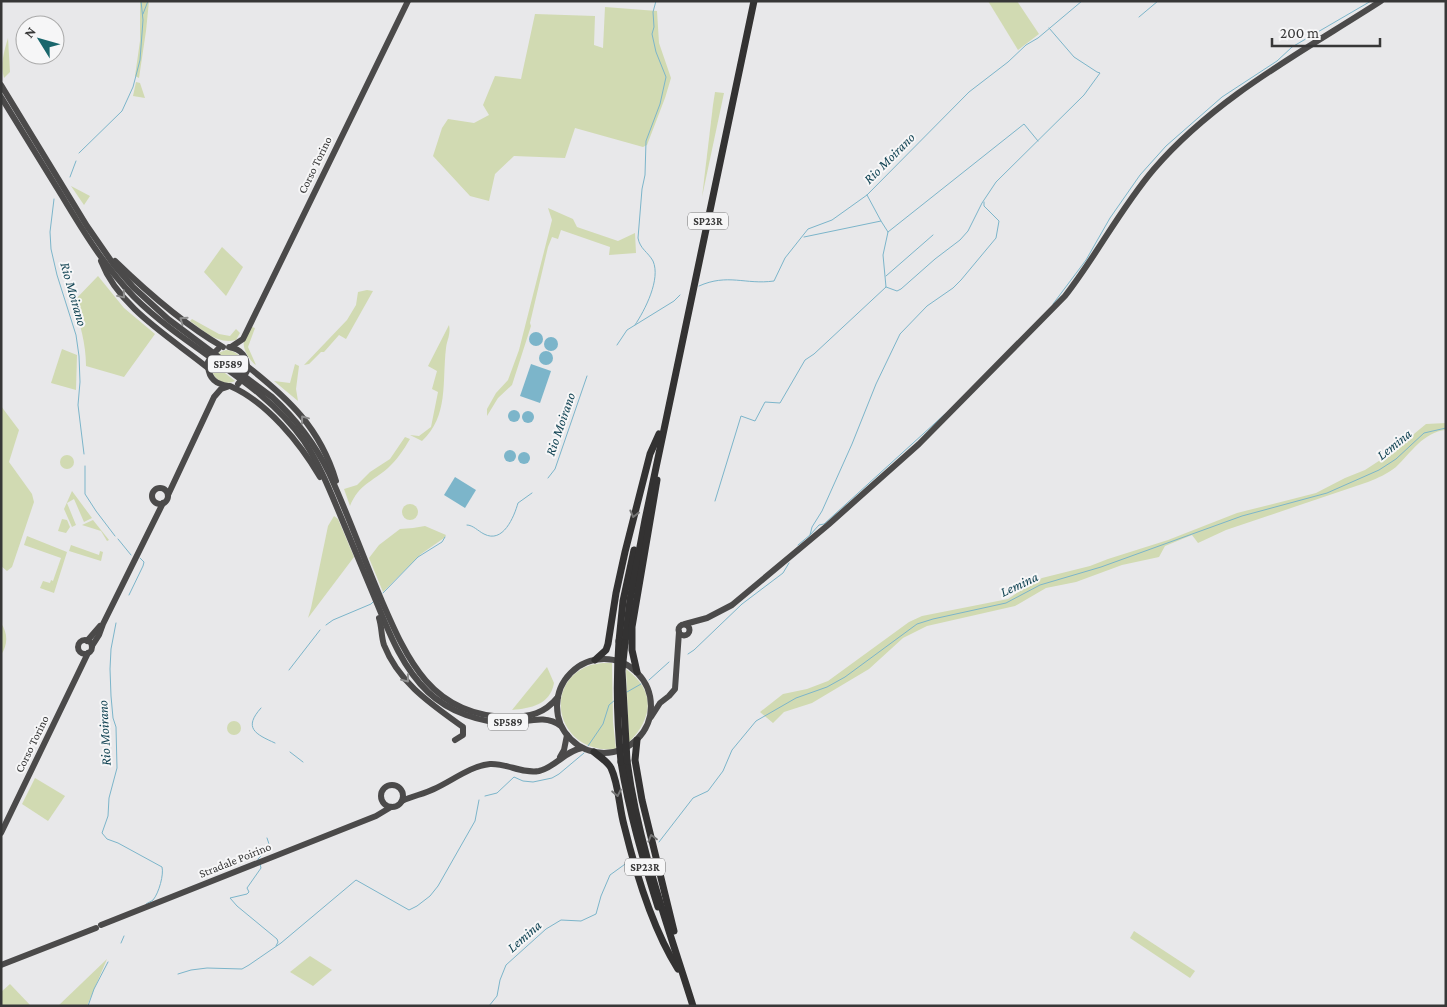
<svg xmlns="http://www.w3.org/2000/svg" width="1447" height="1007" viewBox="0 0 1447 1007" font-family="'Crimson Pro',serif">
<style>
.green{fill:#d1dab2}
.water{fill:#7cb5ca}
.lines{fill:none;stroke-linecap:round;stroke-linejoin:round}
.stream{stroke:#7cb5ca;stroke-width:1}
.major{stroke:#4b4a4a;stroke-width:6}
.highway{stroke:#333232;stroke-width:7}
.major-bridge{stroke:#4b4a4a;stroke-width:6}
.highway-bridge{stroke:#333232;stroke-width:7}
.oneway{stroke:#8f8f8f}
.oneway2{stroke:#777}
.labels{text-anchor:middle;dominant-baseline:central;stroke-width:4;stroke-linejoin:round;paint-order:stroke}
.shield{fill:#f6f6f7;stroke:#707071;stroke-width:1}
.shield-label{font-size:11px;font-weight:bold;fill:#373737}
.street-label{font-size:12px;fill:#373737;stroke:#f6f6f7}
.water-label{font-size:14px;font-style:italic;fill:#114353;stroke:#f6f6f7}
</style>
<rect width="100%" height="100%" fill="#e8e8ea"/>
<g class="green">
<polygon points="140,1 149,1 146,31 139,78 135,76 140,41"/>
<polygon points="988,1 1017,1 1039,34 1018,50"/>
<polygon points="605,7 657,11 659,43 671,78 665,98 647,145 643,147 575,128 565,158 514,156 495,174 489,201 470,196 433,156 442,128 448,119 474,123 489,115 483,105 495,76 521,79 535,14 595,16 594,45 603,48"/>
<path d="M8 38 10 72 4 78C0 65 4 51 8 38Z"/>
<polygon points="136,82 140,83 145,98 133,96"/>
<polygon points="715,92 724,93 702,197 713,105"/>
<polygon points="71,186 90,196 84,205"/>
<polygon points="548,208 573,219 577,227 618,241 635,233 636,253 609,255 610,247 561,230 558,239 552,237 548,247 530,323 531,326 512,385 498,398 487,416 487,409 496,393 508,380 519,350 552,220"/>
<polygon points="222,247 243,267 226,296 204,272"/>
<path d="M98 276 124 308 155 334 124 377 86 366C86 343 80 324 73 302Z"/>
<polygon points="367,290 373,291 346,339 339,335 324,352 321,352 309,364 304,365 347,320 356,305 358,292"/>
<path d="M192 319 219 334 230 336 236 329 240 333 236 340C218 345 204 331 190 321Z"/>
<path d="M449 325C451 334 447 340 446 348 442 382 449 416 422 441L410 435 419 436 431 427 438 392 432 389 437 371 428 366Z"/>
<path d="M252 327 255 328 248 347 256 365C250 361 242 349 244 341 245 336 249 331 252 327Z"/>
<polygon points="62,349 77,355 76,390 51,383"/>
<path d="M226 350C238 351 245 359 243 371L218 353Z"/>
<path d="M211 362 235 381C222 387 210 377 211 362Z"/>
<polygon points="295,364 299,366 296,389 298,401 274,381 290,383"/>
<polygon points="1,406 19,430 9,462 32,494 34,502 12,567 7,571 1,566"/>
<path d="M1446 423V430C1423 432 1411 453 1396 467 1387 474 1378 478 1368 482L1226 530 1198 543 1192 535 1165 546 1159 557 1122 565 1076 582 1046 588 1015 606 927 626 903 638 869 669 812 703 784 712 773 723 760 712 783 694 807 689 828 681 909 622 922 616 1008 599 1033 582 1042 578 1090 566 1108 559 1168 540 1237 513 1316 493 1345 478 1365 470 1391 453 1426 424Z"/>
<path d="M405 437 410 439C404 449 397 460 388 468 372 482 359 484 350 506L344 489 357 485 370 472 390 459Z"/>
<circle cx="67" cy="462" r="7"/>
<polygon points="72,491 92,518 84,522 74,499 67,503 76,525 72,527 64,509"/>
<circle cx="410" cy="512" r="8"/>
<polygon points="334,516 338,519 354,557 308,618 311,608 328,526"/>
<polygon points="62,519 67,520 70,527 66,533 58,531"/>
<polygon points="93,520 109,540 107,541 101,531 82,525"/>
<polygon points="425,526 446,535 444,538 421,554 383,592 369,558 379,545 400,529 413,528"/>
<polygon points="27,536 67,552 54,593 40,588 43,581 50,583 51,580 53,581 61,558 24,545"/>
<polygon points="71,545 99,555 100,551 103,552 101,561 69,551"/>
<path d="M1 623C8 634 8 644 1 655Z"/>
<path d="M603 663H612L613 722 616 749C558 755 541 685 588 666 592 664 598 664 603 663Z"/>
<path d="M547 667 554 683C550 705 531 708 512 710Z"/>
<path d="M626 669C656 691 653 718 629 742Z"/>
<circle cx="234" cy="728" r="7"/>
<polygon points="35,778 65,796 48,821 22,804"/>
<polygon points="1134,931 1195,971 1190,978 1130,938"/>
<polygon points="310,956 332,970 313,986 290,972"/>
<polygon points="107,959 87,1006 58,1006"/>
<polygon points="10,984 31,1006 1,1006 1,992"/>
</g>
<g class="water">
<circle cx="536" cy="339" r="7"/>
<circle cx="551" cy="344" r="7"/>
<circle cx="546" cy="358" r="7"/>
<polygon points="531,364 551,371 540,403 520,396"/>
<circle cx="514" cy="416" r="6"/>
<circle cx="528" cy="417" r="6"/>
<circle cx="510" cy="456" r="6"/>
<circle cx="524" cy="458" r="6"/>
<polygon points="455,477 476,490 465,508 444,495"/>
</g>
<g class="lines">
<g class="stream">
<polyline points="143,14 148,1"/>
<polyline points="1139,17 1158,1"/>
<polyline points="79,153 122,111 133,87 140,60 143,20 141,1"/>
<polyline points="70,177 76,161"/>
<polyline points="54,199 50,232 51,249 57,275 76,335 79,356 80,382 78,405 84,454"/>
<polyline points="888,232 1024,124 1038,141"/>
<polyline points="804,237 881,221 867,195"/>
<polyline points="886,276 933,235"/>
<path d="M699 286C728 273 745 285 774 281L785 258 808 229 832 220 867 195 969 92 1008 62 1026 45 1038 38 1082 1"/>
<polyline points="886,287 897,291 901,289 935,259 960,240 968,231 982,203 996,182 1084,95 1100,73 1097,72 1074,57 1049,28"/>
<polyline points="1053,304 1086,260 1110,218 1140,175 1166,146 1222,97 1277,61 1292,47 1371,1"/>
<path d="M635 325C645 310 661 279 653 261 648 252 640 249 638 238L642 189 645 175 646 141 660 104 666 77 656 52 652 34 654 27 653 12 656 1"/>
<polyline points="617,345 627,330 674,301 680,295"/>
<polyline points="85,466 85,494 96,511 115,536"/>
<polyline points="548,478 555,469 587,376"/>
<polyline points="715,501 741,416 755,421 765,402 780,403 805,360 814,354 886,287 883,255 888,232 881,221"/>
<path d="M467 525C473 525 478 531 484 534 503 544 514 517 518 503L532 493"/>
<polyline points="810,535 819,525 824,524 945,414"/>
<polyline points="118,539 131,555"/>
<polyline points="798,545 810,535 812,527 822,511 852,444 876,384 900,334 927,306 953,288 961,280 996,238 999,221 984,206 984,202"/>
<polyline points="383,593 418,557 442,542 445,537"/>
<polyline points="129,595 143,566 144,562 140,558"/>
<path d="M116 623 111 649 110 669 111 696 113 718 116 727 117 768 109 798 108 816 102 833 107 839 118 843 162 867C164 874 159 893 153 900 152 901 147 903 146 904"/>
<polyline points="326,625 333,620 371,604 374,601"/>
<polyline points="688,654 694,650 742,604 783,573 789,563"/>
<polyline points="289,670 320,630"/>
<polyline points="649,680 669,662"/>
<polyline points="627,692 641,684"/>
<path d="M261 708C243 728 255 734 275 743"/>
<polyline points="588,746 603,724 609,705 615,700"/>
<polyline points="290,752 303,762"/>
<polyline points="485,796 497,793 514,777 523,781 533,782 552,778 559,774 584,753"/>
<polyline points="659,842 693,798 708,791 723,771 732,750 756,721 796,698 827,687 845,677 917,624 933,619 1006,603 1040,585 1101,567 1242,516 1327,493 1379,470 1396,459 1424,433 1446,428"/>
<polyline points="258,860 258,859 266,851 269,844 267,838"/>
<polyline points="260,864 261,868 247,888 249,892 247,894 230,898 237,906 277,939 278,942 276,946"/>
<polyline points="121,943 124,936"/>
<polyline points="178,974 191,970 207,968 242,969 249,965 281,943 356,880 409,910 417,906 430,896 438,886 475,821 479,800"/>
<polyline points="88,1006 94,989 108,962"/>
<polyline points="489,1006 497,996 500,980 506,965 546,929 561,920 581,921 596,914 601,896 610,875 628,862"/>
</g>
<g class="major">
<path d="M1 85 87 226 114 265 133 287 168 319 272 397C296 419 315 444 329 473 348 514 363 557 381 599 407 659 431 716 508 717 530 717 544 714 558 697"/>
<path d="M1 97C21 130 42 163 62 196 83 231 105 267 134 297 187 350 261 380 304 441 320 465 330 491 341 517 352 543 363 570 374 596 388 630 401 666 428 692 449 712 481 723 510 723 528 722 545 714 561 726"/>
<path d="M101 261C119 308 170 337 208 368"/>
<path d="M115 261C148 293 183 324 223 347"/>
<path d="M229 347C241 349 248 357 247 370"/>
<polyline points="231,347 243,339 408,1"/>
<path d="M208 366C209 379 216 384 228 386"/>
<path d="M247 366C289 399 320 428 336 481"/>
<path d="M230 386C267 402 300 443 320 477"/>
<circle cx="160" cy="496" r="8"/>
<polyline points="168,495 214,397 221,389 227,387"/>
<path d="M379 618C382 627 381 636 384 645 399 683 431 704 463 727V735L455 740"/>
<path d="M685 624 707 618 732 605 828 525 919 444 1065 296C1097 255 1120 209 1154 169 1216 97 1302 52 1381 1"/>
<circle cx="684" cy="630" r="5.5"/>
<circle cx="85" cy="647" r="7"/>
<polyline points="87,641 100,626"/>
<polyline points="92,646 99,635 103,624 163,503"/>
<circle cx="604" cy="706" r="47"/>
<polyline points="651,717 660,703 669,696 675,689 679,632"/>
<polyline points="560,757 564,750 567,735"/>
<circle cx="392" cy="796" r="11"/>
<path d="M402 801C412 796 424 794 434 789 452 781 470 766 490 764 507 763 522 774 539 771 556 767 565 751 582 748"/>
<polyline points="1,833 88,653"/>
<polyline points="101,925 376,816 391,807"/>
<polyline points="1,965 96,928"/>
</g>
<g class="highway">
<polyline points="619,641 623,601 634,550"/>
<polyline points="625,643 630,600 645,520 754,1"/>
<polyline points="595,660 606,650 608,644 616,593 625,552 650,454 659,434"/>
<polyline points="637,672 632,650 632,627 657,480"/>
<polyline points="637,740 635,760 642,800 674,931"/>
<path d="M594 752C600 757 608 762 611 768 619 785 619 807 624 825 635 870 653 930 678 969"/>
<path d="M627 761C638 845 668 926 693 1006"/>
<path d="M621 762C629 812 643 859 658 907"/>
</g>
<g class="major-bridge">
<polyline points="208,362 212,355 218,349"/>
<polyline points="238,384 243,378 247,371"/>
</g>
<g class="highway-bridge">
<path d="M619 641C616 682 617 721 621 762"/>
<polyline points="625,643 622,671 627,761"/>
</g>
</g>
<defs><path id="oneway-chevron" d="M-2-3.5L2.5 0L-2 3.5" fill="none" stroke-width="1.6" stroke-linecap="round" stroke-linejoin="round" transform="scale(1.25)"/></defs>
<g class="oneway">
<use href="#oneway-chevron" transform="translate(122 295) rotate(50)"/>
<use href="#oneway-chevron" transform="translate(183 320) rotate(-145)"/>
<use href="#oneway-chevron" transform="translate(304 419) rotate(-127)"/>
<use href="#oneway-chevron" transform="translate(406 679) rotate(52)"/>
</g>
<g class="oneway2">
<use href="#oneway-chevron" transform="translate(634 514) rotate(104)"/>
<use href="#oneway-chevron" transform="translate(617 793) rotate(79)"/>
<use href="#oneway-chevron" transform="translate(652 838) rotate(-105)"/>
</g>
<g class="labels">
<g class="shield">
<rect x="688" y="212.5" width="40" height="17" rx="4"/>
<rect x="208" y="355.5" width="40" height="17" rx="4"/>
<rect x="488" y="713.5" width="40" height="17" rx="4"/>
<rect x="625" y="858.5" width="40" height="17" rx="4"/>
</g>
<g class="shield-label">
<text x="708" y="221">SP23R</text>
<text x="228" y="364">SP589</text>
<text x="508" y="722">SP589</text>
<text x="645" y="867">SP23R</text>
</g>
<g class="street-label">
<text transform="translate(315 165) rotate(-64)">Corso Torino</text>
<text transform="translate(32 744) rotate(-64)">Corso Torino</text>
<text transform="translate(235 860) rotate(-22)">Stradale Poirino</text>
</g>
<g class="water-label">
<text transform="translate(889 158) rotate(-45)">Rio Moirano</text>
<text transform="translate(74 294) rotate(74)">Rio Moirano</text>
<text transform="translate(560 424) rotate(-71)">Rio Moirano</text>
<text transform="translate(1394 444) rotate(-39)">Lemina</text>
<text transform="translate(1019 584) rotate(-25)">Lemina</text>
<text transform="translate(104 733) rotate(-93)">Rio Moirano</text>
<text transform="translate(524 936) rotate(-41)">Lemina</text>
</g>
</g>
<rect width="1447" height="1007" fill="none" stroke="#373737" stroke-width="5"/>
<g transform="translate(40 40) rotate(307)"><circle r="24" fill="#f6f6f7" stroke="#aaaaaa"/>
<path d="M0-4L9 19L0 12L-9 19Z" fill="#19666c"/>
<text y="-8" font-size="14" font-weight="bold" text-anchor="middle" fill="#373737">N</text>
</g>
<path d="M1272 38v8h108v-8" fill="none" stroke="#373737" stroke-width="2.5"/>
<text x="1280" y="38" font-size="15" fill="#373737" stroke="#f6f6f7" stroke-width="4" paint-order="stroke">200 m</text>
</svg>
